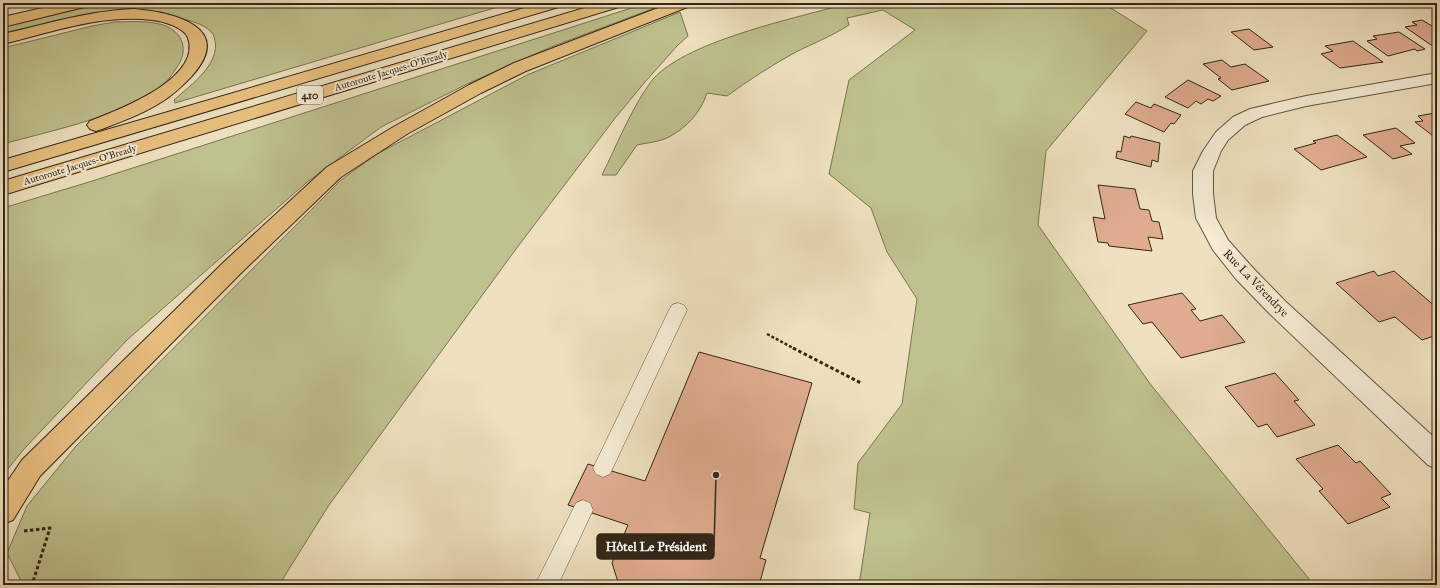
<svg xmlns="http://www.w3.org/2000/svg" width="1440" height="588" viewBox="0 0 1440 588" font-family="'IM FELL Great Primer',serif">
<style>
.green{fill:#bfc18e;stroke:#787452}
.building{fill:#e0ad90;stroke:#322617}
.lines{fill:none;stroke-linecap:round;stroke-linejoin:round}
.service-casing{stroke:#615541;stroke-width:1}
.minor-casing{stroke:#615541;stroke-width:2}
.motorway-casing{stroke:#322617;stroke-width:2}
.path-far1{stroke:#322617;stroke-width:2.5;stroke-dasharray:3 2;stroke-linecap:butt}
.path{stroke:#322617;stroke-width:3;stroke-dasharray:3.5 2.5;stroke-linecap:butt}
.service{fill:#f5ecd5;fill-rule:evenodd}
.minor{fill:#f5ecd5;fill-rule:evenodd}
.motorway{fill:#e8c080;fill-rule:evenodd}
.labels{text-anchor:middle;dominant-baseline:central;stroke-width:4;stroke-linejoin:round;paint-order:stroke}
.far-street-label{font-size:10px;fill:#322617;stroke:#f5ecd5}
.shield{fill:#f5ecd5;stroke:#6c6150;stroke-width:1}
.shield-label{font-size:11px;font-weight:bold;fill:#322617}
.street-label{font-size:12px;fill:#322617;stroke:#f5ecd5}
.leader{fill:none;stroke:#322617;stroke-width:1.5}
.callout-dot{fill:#322617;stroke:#f5ecd5;stroke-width:1.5}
.callout{fill:#322617;stroke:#322617;stroke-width:1.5}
.callout-label{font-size:13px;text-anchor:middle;font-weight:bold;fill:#fff}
</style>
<rect width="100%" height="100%" fill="#efe1bf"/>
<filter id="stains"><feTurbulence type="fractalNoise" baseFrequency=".005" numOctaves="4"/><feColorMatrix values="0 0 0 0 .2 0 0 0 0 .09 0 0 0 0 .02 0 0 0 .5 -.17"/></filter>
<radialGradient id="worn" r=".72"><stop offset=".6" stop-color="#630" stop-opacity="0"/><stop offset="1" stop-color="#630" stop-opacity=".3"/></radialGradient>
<g class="green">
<path d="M117 3H511L175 103 174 100C192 84 225 61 213 34 188 0 47 22 3 33V27L78 9Z"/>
<polygon points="647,3 668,3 551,47 467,84 381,127 306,183 128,339 24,449 3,475 3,208 89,182"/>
<path d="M850 3H1103L1147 31 1046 151 1038 225 1151 385 1314 585H859L870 513 854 509 858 463 902 404 917 299 887 252 871 208 829 174 849 80 915 30 883 10 847 18 849 25C832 36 814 43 796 52 772 65 749 80 727 96L707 93C701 113 685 129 667 138 658 142 646 143 637 145L616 175H602C617 145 630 111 650 83 679 42 800 17 850 3Z"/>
<polygon points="680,12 688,36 677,46 645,82 616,117 516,249 329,505 279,585 23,585 7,553 27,506 76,446 341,180 375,155 527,75"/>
<path d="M114 22C135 22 173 17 182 42 185 51 182 60 177 67 172 75 167 82 159 88 155 91 149 94 144 97 101 121 50 131 3 144V48L92 26Z"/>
</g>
<g class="building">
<polygon points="1422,20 1437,29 1437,43 1431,45 1405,27 1417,25 1412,22"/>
<polygon points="1249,29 1273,47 1254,50 1231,32"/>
<polygon points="1399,32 1425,49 1417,51 1415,49 1388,56 1367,41 1377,39 1373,36"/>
<polygon points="1353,41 1383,62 1340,68 1321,54 1333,51 1325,46"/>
<polygon points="1222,60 1231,67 1245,64 1269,81 1232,90 1218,79 1221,78 1203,64"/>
<polygon points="1188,80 1221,96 1213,101 1208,99 1201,104 1196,101 1188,108 1165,97"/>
<polygon points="1136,102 1151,108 1154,104 1181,115 1174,124 1171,123 1164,132 1125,114"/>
<polygon points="1435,113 1437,115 1437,139 1415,122 1423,121 1418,116"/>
<polygon points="1396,128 1415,143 1400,146 1412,154 1393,159 1363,135"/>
<polygon points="1337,135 1367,157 1321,170 1294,149 1316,143 1313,141"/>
<polygon points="1124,136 1130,138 1131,136 1160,143 1158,162 1152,160 1151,167 1116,158 1117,151 1121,152"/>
<polygon points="1098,185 1135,189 1140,209 1149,210 1152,221 1159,222 1163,239 1148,237 1152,251 1109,246 1108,243 1098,242 1093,217 1105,219"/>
<polygon points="1374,271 1378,276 1394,271 1437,308 1437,335 1422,340 1395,317 1379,322 1336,283"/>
<polygon points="1182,293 1196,309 1191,310 1200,321 1222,315 1245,342 1181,358 1152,322 1143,324 1128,305"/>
<polygon points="699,352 812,383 760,558 766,560 759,585 619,585 612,563 628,525 568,505 588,464 645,481"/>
<polygon points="1275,373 1299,400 1294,401 1315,425 1277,437 1267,424 1258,427 1225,387"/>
<polygon points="1338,445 1356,463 1360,461 1391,494 1381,498 1390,507 1348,524 1319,491 1323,489 1296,459"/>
</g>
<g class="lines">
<defs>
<g id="service">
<polygon points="678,303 684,305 687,310 610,474 603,477 596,474 593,468 596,462 669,310 672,305"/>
<polygon points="583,500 590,503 593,510 558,585 535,585 576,503"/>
</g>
<polygon id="minor" points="1437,73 1437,83 1306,106 1262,117 1245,125 1228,140 1221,151 1213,171 1213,194 1216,218 1228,240 1252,267 1285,301 1437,440 1437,469 1428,465 1269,313 1236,279 1213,250 1196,218 1193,194 1193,171 1203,151 1216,132 1233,117 1250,109 1306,96"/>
<g id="motorway">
<polygon points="64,3 91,3 88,6 3,27 3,17"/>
<polygon points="541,3 565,3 562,6 3,172 3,160"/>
<polygon points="601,3 625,3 622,6 3,195 3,181"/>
<polygon points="671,3 693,3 690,6 526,71 481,93 407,134 341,177 241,273 40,476 13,520 3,524 3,488 22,460 225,261 327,167 395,126 469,85 514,63"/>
<path d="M133 9C173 12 237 27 191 77 182 86 174 94 163 101 145 113 123 121 102 129L96 131 90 129 87 125 90 121C118 110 202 79 188 38 184 27 163 21 152 20 101 14 52 32 3 44V34C46 24 88 11 133 9Z"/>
</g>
</defs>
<use href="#service" class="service-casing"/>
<use href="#minor" class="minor-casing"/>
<use href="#motorway" class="motorway-casing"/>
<polyline class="path-far1" points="767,334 795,349"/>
<g class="path">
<polyline points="793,348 861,383"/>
<polyline points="24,531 50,528 32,585"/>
</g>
<use href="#service" class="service"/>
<use href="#minor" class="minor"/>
<use href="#motorway" class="motorway"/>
</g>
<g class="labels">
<g class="far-street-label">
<text transform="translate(391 71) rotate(-17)">Autoroute Jacques-O'Bready</text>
<text transform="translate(80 165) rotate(-17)">Autoroute Jacques-O'Bready</text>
</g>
<rect class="shield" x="297" y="86" width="26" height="18" rx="3"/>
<g class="shield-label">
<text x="310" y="95">410</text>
</g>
<g class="street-label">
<text transform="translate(1256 283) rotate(46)">Rue La Vérendrye</text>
</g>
</g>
<path class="leader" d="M716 475L714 547"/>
<circle class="callout-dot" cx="716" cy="475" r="4"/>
<rect class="callout" x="597" y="534" width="117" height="25" rx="4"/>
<g class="callout-label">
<text x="656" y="551">Hôtel Le Président</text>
</g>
<rect width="1440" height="588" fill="none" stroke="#efe1bf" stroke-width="16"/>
<rect x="4" y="4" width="1432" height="580" fill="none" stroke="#322617" stroke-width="2"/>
<rect x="8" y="8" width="1424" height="572" fill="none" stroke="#322617"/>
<rect width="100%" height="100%" filter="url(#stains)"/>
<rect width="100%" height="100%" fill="url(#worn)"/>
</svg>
